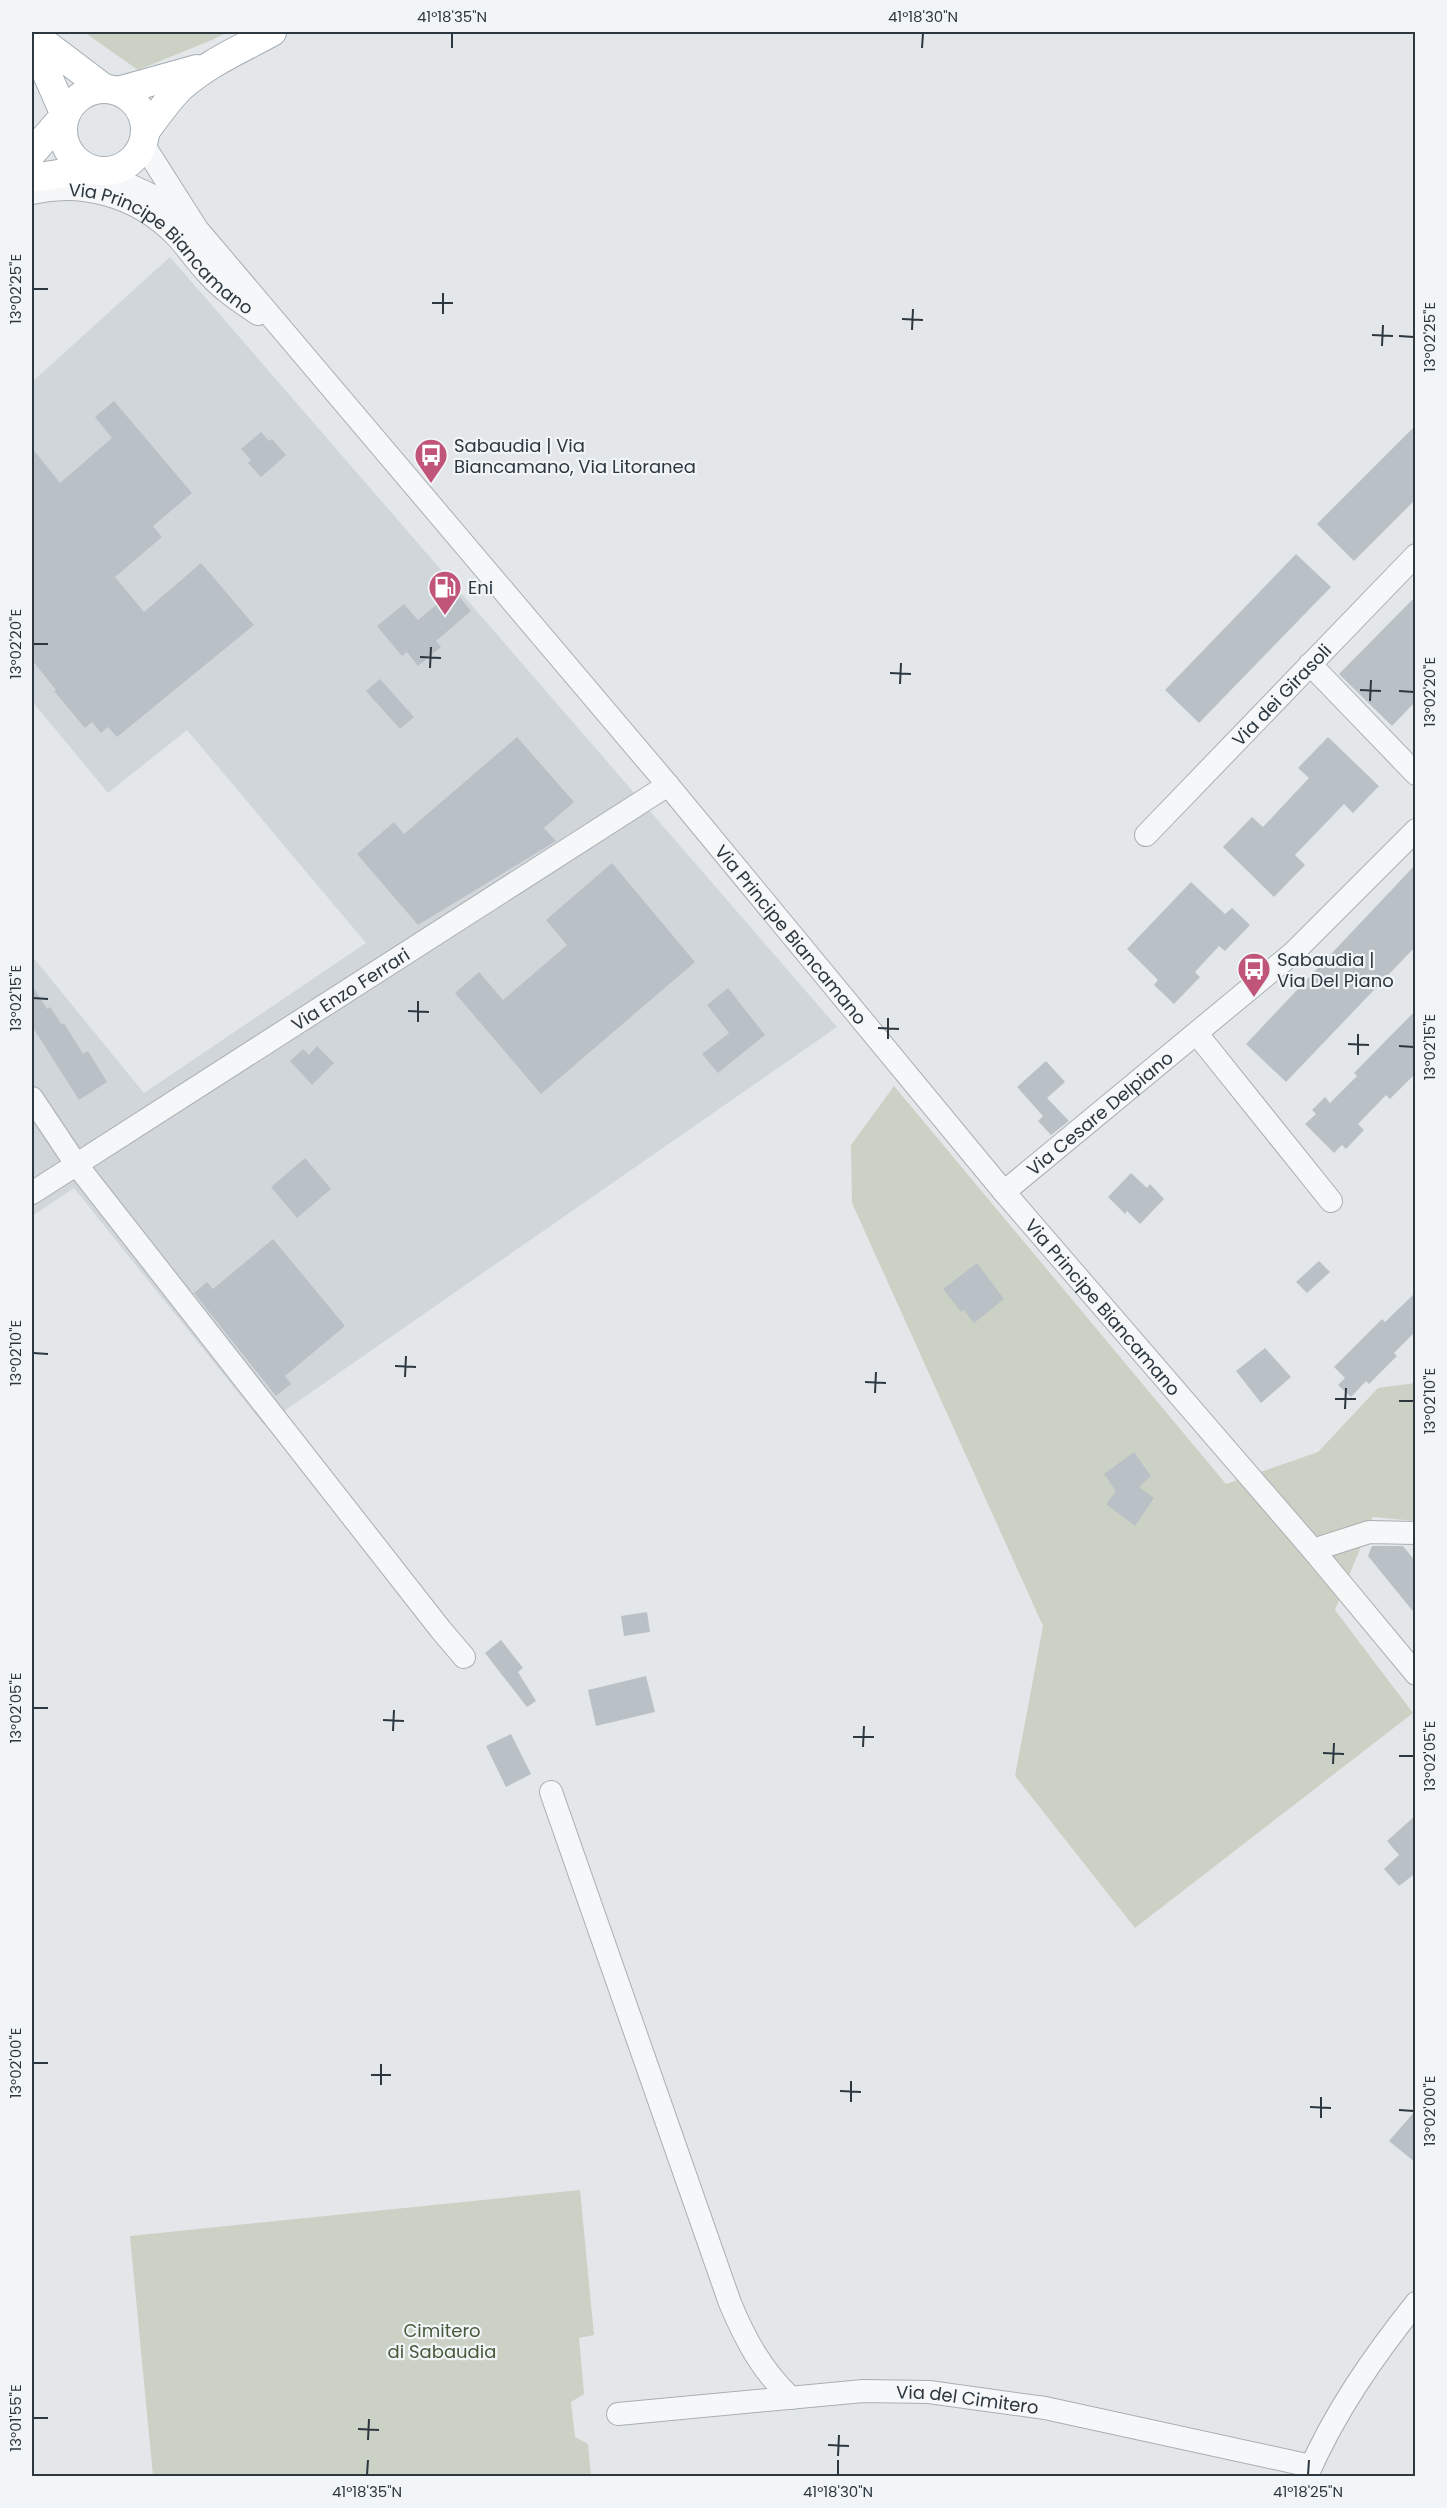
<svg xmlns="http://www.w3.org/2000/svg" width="1447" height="2508" viewBox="0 0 1447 2508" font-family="Poppins,sans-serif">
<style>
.built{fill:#d1d6db}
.green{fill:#cbd2c5}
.building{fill:#bac1c6}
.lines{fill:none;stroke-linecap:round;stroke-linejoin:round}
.minor-casing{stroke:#a8afb3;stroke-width:24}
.major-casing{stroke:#a3adb4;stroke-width:30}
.minor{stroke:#f5f7f8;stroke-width:22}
.major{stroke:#fff;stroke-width:28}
.ticks{fill:none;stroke:#2c3740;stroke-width:2}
.labels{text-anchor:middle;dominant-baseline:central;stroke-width:4.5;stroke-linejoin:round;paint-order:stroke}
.street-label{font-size:18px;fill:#2c3740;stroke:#f2f5f7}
.poi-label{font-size:18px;fill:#2c3740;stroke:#f2f5f7;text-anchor:start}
.park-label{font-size:18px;fill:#465a3b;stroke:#f2f5f7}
.neatline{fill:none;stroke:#2c3740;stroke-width:2}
.ticks-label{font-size:15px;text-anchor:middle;fill:#2c3740}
</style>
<rect width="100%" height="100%" fill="#e3e7e9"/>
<polygon class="built" points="170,257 837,1027 264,1425 74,1188 32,1216 32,956 144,1093 366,943 187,730 108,793 32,701 32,382"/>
<g class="green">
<polygon points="84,32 228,32 212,40 138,70"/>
<polygon points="894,1086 1226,1484 1318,1452 1378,1388 1415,1383 1415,1521 1373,1517 1335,1610 1413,1713 1135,1928 1015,1776 1043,1626 852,1203 851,1145"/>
<polygon points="580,2190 594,2335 579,2338 584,2394 571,2402 575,2437 588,2444 591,2476 153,2476 130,2236"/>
</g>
<g class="building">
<polygon points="114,401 192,493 153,526 162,537 115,577 144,612 201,563 254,625 117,737 108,727 101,733 92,722 85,728 54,691 56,690 32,660 32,448 60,483 112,438 95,417"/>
<polygon points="1416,425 1416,499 1354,561 1317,524"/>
<polygon points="261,432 269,441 272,439 286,455 261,477 248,463 251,460 241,449"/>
<polygon points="1296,554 1331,587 1199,723 1165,690"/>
<polygon points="454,590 471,611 436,641 441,647 418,666 407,652 402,656 377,626 404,604 418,620"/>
<polygon points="1416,596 1416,701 1392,726 1339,674"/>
<polygon points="380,679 414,717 400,729 366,691"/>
<polygon points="517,737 574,802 544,828 556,841 418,925 357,854 394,822 404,834"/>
<polygon points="1328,737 1379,786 1353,813 1344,804 1295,855 1305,865 1274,897 1223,847 1252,817 1263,827 1309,778 1298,768"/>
<polygon points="612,863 695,962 541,1094 455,993 479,972 503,1000 567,945 546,920"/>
<polygon points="1416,864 1416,946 1286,1082 1246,1044"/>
<polygon points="1191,882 1225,914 1232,908 1250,925 1225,951 1219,946 1195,972 1200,977 1174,1004 1154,985 1158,980 1127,949"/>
<polygon points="32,985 47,1009 50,1007 62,1025 64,1023 83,1054 88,1051 107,1082 79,1100 32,1026"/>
<polygon points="728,988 765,1035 718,1073 702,1054 729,1033 707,1005"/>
<polygon points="1416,1010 1416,1073 1390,1099 1386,1095 1358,1124 1364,1130 1346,1149 1342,1145 1334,1153 1305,1124 1316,1114 1312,1110 1325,1097 1330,1103 1357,1076 1354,1073"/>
<polygon points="317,1046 334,1063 312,1085 290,1061 303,1049 309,1055"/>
<polygon points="1046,1061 1065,1082 1047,1098 1069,1121 1051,1135 1038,1121 1043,1116 1017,1087"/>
<polygon points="305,1158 331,1189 297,1218 271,1187"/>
<polygon points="1131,1173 1147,1188 1150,1184 1164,1199 1140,1224 1127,1211 1125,1214 1108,1197"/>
<polygon points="273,1239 345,1326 285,1376 291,1384 276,1396 194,1293 207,1282 213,1289"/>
<polygon points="1319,1261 1330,1272 1307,1293 1296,1282"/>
<polygon points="977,1263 1004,1299 974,1323 964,1310 961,1312 943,1289"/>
<polygon points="1416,1292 1416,1331 1394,1353 1397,1356 1369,1384 1366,1381 1351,1397 1338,1385 1345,1378 1334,1367 1382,1319 1385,1322"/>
<polygon points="1265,1348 1291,1377 1261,1403 1236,1371"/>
<polygon points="1134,1452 1151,1476 1139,1487 1154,1498 1135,1526 1106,1504 1116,1491 1104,1474"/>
<polygon points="1372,1546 1403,1546 1416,1562 1416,1615 1368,1556"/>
<polygon points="647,1612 650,1632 624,1636 621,1616"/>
<polygon points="501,1640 523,1668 518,1672 536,1701 527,1707 485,1653"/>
<polygon points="646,1676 655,1712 596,1726 588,1690"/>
<polygon points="511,1734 531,1774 506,1787 486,1746"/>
<polygon points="1416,1815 1416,1873 1399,1886 1384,1869 1399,1855 1387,1841"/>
<polygon points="1416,2110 1416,2163 1389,2141"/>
</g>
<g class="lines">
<defs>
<g id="minor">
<path id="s1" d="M143 144 197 229 668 785 1004 1192 1313 1550 1416 1674"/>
<polyline points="102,172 151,195 186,220"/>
<path id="s2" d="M32 193C83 181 138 197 175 235 187 247 196 262 208 274 222 290 240 302 258 314"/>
<polyline points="1310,664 1416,774"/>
<path id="s3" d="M1146 835 1416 555"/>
<polyline points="1197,1034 1331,1201"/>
<polyline points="32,1098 76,1164 441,1630 464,1657"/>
<path id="s4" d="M1004 1192 1293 953 1416 830"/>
<path id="s5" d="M32 1193 668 785"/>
<polyline points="1313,1550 1369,1532 1416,1533"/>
<path d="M551 1792 730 2303C745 2339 762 2371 791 2398"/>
<path id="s6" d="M618 2414 863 2391 929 2392 1045 2408 1311 2466"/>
<path d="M1307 2476C1334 2413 1373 2357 1416 2303"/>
</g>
<g id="major">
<polyline points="35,36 105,89"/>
<polyline points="32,40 65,115 32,153"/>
<circle cx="104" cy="130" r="41"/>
<polyline points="118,91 197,69"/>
<path d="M145 132C156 117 167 101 180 88 206 64 241 49 272 32"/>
<polyline points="32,178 90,169"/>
</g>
</defs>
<use href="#minor" class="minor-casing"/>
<use href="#major" class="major-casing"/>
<use href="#minor" class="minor"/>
<use href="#major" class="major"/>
</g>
<path class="ticks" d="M452 48V33M922 48 923 33M33 289H48M432 303H453M443 314V293M902 319 923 320M912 330 913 309M1372 335 1393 336M1399 336 1414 337M1382 346 1383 325M33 644H48M420 657 441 658M430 668 431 647M890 673 911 674M900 684 901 663M1360 690 1381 691M1399 691 1414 692M1370 701 1371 680M33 998 48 999M408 1011 429 1012M418 1022V1001M878 1028 899 1029M888 1039V1018M1348 1044 1369 1045M1399 1046 1414 1047M1358 1055V1034M33 1353 48 1354M395 1366 416 1367M405 1377 406 1356M865 1382 886 1383M875 1393 876 1372M1335 1399H1356M1399 1401H1414M1345 1409 1346 1388M33 1708H48M383 1720 404 1721M393 1731 394 1710M853 1737H874M863 1747 864 1726M1323 1753 1344 1754M1399 1756H1414M1333 1764 1334 1743M33 2063H48M371 2075H391M381 2085V2064M840 2091 861 2092M851 2102V2081M1310 2107 1331 2108M1399 2110 1414 2111M1321 2118V2097M33 2418H48M358 2429 379 2430M368 2440 369 2419M828 2445 849 2446M838 2456 839 2435M367 2475 368 2460M838 2475V2460M1308 2475 1309 2460"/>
<defs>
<symbol id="bus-pin" viewBox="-11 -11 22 30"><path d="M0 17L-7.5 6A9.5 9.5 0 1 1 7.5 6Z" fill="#c15579" stroke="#f2f5f7"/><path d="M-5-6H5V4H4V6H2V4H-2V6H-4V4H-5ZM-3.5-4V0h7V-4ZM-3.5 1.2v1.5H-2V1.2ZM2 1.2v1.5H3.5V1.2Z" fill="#fff"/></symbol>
<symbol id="fuel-pin" viewBox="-11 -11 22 30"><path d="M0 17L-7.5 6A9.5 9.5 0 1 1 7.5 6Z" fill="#c15579" stroke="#f2f5f7"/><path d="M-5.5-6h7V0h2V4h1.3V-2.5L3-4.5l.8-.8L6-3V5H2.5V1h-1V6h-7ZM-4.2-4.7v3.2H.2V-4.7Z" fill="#fff"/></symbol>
</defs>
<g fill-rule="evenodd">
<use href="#bus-pin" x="412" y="436" width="38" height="52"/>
<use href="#fuel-pin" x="426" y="568" width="38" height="52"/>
<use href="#bus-pin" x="1235" y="950" width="38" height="52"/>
</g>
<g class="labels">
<g class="street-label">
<text stroke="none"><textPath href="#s2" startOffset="150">Via Principe Biancamano</textPath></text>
<text stroke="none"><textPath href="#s3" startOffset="195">Via dei Girasoli</textPath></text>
<text stroke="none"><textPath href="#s1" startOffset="1023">Via Principe Biancamano</textPath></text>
<text stroke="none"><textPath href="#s5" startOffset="378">Via Enzo Ferrari</textPath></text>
<text stroke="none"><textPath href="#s4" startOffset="124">Via Cesare Delpiano</textPath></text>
<text stroke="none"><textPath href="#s1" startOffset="1509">Via Principe Biancamano</textPath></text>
<text stroke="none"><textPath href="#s6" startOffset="351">Via del Cimitero</textPath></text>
</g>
<g class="poi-label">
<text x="454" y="445">Sabaudia | Via<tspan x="454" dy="21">Biancamano, Via Litoranea</tspan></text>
<text x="468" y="587">Eni</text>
<text x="1277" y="959">Sabaudia |<tspan x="1277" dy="21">Via Del Piano</tspan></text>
</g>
<g class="park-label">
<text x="442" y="2330">Cimitero<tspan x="442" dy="21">di Sabaudia</tspan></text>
</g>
</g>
<rect width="1447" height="2508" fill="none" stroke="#f2f5f7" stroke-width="66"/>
<rect x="33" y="33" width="1381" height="2442" class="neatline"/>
<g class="ticks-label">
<text x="452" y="22">41°18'35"N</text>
<text x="923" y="22">41°18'30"N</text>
<text transform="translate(16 289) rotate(-90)" y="5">13°02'25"E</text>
<text transform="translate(1430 337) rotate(-90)" y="5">13°02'25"E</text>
<text transform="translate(16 644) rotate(-90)" y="5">13°02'20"E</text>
<text transform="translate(1430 692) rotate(-90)" y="5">13°02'20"E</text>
<text transform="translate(16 998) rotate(-90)" y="5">13°02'15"E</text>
<text transform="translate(1430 1047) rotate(-90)" y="5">13°02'15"E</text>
<text transform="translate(16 1353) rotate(-90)" y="5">13°02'10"E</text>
<text transform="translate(1430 1401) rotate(-90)" y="5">13°02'10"E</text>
<text transform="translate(16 1708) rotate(-90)" y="5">13°02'05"E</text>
<text transform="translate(1430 1756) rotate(-90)" y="5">13°02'05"E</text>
<text transform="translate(16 2063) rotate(-90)" y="5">13°02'00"E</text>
<text transform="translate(1430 2111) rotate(-90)" y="5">13°02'00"E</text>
<text transform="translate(16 2418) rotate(-90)" y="5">13°01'55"E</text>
<text x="367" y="2497">41°18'35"N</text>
<text x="838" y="2497">41°18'30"N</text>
<text x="1308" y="2497">41°18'25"N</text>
</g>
</svg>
